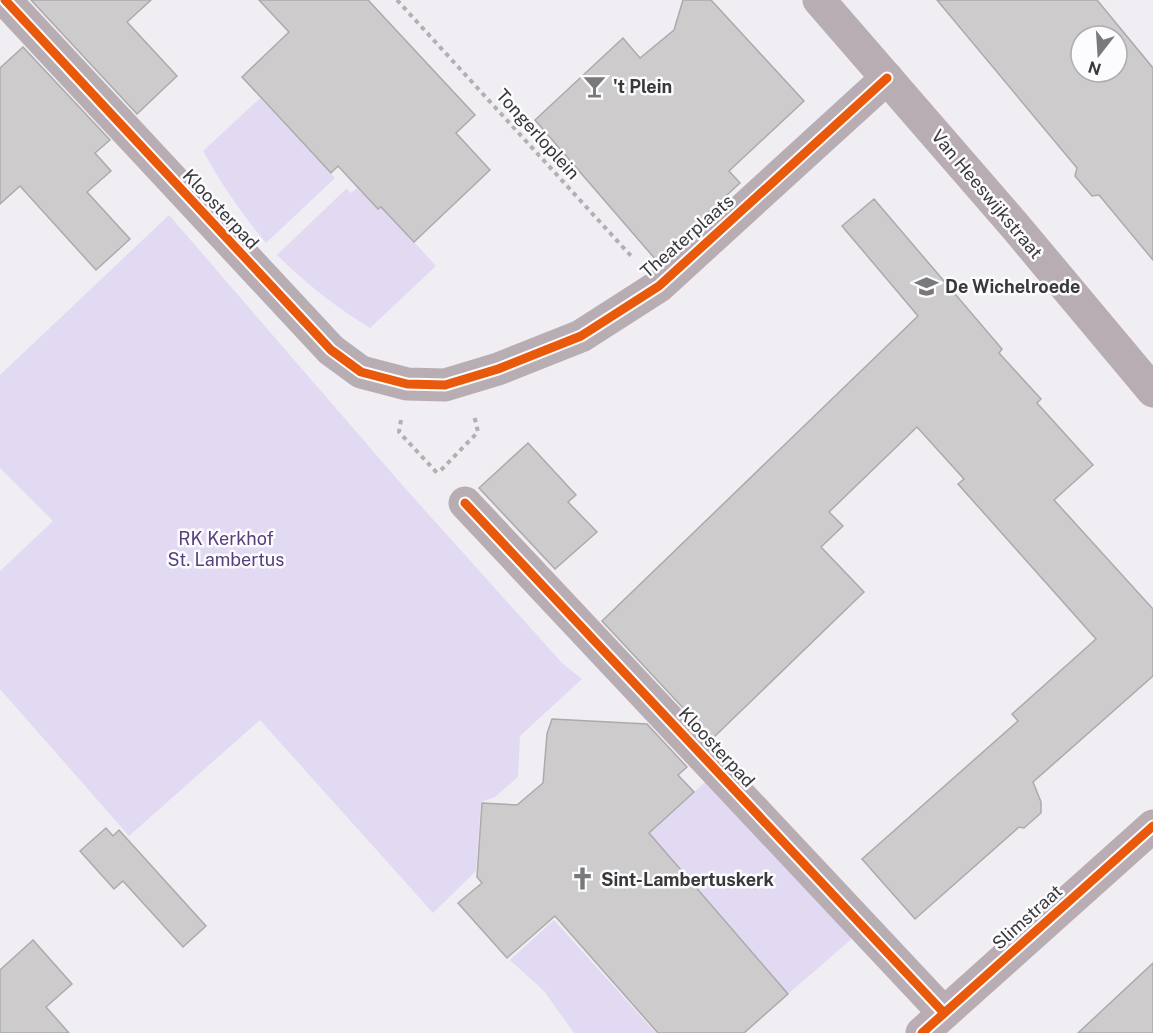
<svg xmlns="http://www.w3.org/2000/svg" width="1153" height="1033" viewBox="0 0 1153 1033" font-family="'Public Sans',sans-serif">
<style>
.green{fill:#e2daf2}
.building{fill:#cdcbcc;stroke:#acaaac;stroke-width:1.5;fill-rule:evenodd}
.lines{fill:none;stroke-linecap:round;stroke-linejoin:round}
.path{stroke:#b5aeb3;stroke-width:4;stroke-dasharray:4.5 4.5;stroke-linecap:butt}
.street{stroke:#b9adb4;stroke-width:33}
.secondary{stroke:#b9adb3;stroke-width:33}
.cycleway-casing{stroke:#fcfbfe;stroke-width:13}
.cycleway{stroke:#e8590c;stroke-width:9}
.labels{text-anchor:middle;dominant-baseline:central;stroke-width:5;stroke-linejoin:round;paint-order:stroke}
.poi-label{font-size:18px;font-weight:bold;fill:#39383b;stroke:#fcfbfe;text-anchor:start}
.street-label{font-size:18px;fill:#39383b;stroke:#fcfbfe}
.park-label{font-size:18px;fill:#563f7b;stroke:#fcfbfe}
</style>
<rect width="100%" height="100%" fill="#f0eef3"/>
<g class="green">
<path d="M260 98 335 178 266 243C242 214 221 184 203 151Z"/>
<path d="M357 188 378 210 382 207 436 266 370 328C336 307 305 283 277 255L346 189 351 193Z"/>
<polygon points="169,215 404,487 563,664 582,679 520,736 518,777 495,797 481,802 476,871 433,913 260,720 129,836 0,689 0,571 53,521 0,468 0,375"/>
<polygon points="713,775 855,936 788,994 649,833"/>
<polygon points="554,920 656,1033 574,1033 544,991 510,960"/>
</g>
<g class="building">
<polygon points="31,0 151,0 127,22 177,76 137,114"/>
<polygon points="259,0 368,0 475,115 456,133 490,170 414,242 381,207 378,209 338,166 331,173 242,77 289,32"/>
<polygon points="683,0 711,0 804,101 729,171 740,183 656,260 535,120 623,38 640,58 674,30"/>
<path d="M937 0H1097L1153 68V260L1099 195 1092 196 1075 176 1077 168ZM1081 36H1117V72H1081Z"/>
<polygon points="23,47 110,140 95,153 111,171 87,192 130,239 96,270 20,186 0,204 0,68"/>
<polygon points="874,199 1002,349 999,353 1041,399 1037,403 1093,465 1054,500 1153,609 1153,676 1033,782 1041,802 1041,813 1024,828 1019,827 915,919 862,859 1018,721 1012,714 1096,639 958,484 964,479 917,427 829,512 843,526 821,547 864,592 712,739 602,621 918,316 842,226"/>
<polygon points="528,443 576,495 568,502 597,532 555,569 479,488"/>
<polygon points="552,719 647,724 687,767 678,775 694,792 649,833 788,994 744,1033 658,1033 555,916 507,958 458,903 482,883 477,877 482,803 517,805 543,783 547,734"/>
<polygon points="106,828 113,836 119,830 206,926 183,947 123,881 114,889 80,851"/>
<polygon points="33,940 72,984 46,1007 69,1033 0,1033 0,970"/>
<polygon points="1153,963 1153,1033 1078,1033"/>
</g>
<g class="lines">
<g class="path">
<polyline points="397,0 632,257"/>
<polyline points="401,420 399,432 439,475"/>
<polyline points="441,470 478,432 474,415"/>
</g>
<g class="street">
<polyline points="5,0 331,350 361,372 407,384 445,385 498,369 581,336 659,286 887,78"/>
<polyline points="819,0 1015,226 1153,391"/>
<polyline points="465,503 944,1013"/>
</g>
<polyline class="secondary" points="922,1033 1153,826"/>
<defs>
<g id="cycleway">
<polyline points="5,0 331,350 361,372 407,384 445,385 498,369 581,336 659,286 887,78"/>
<polyline points="465,503 944,1013"/>
<polyline points="922,1033 1153,826"/>
</g>
</defs>
<use href="#cycleway" class="cycleway-casing"/>
<use href="#cycleway" class="cycleway"/>
</g>
<defs>
<symbol id="bar-bare" viewBox="-9 -9 18 18"><path d="M-6-5H6L.8 .8V4.5H3.5V6h-7V4.5H-.8V.8Z" fill="#79787b" stroke="#fcfbfe" stroke-width="2.5" paint-order="stroke"/></symbol>
<symbol id="school-bare" viewBox="-9 -9 18 18"><path d="M0-5L7-2L0 1L-7-2ZM-4 1L0 2.5L4 1V4Q0 6-4 4Z" fill="#79787b" stroke="#fcfbfe" stroke-width="2.5" paint-order="stroke"/></symbol>
<symbol id="church-bare" viewBox="-9 -9 18 18"><path d="M-1.2-6h2.4v3.5h3.3v2.4h-3.3V6h-2.4V-.1h-3.3v-2.4h3.3Z" fill="#79787b" stroke="#fcfbfe" stroke-width="2.5" paint-order="stroke"/></symbol>
</defs>
<g fill-rule="evenodd">
<use href="#bar-bare" x="578" y="70" width="33" height="33"/>
<use href="#school-bare" x="910" y="270" width="33" height="33"/>
<use href="#church-bare" x="566" y="862" width="33" height="33"/>
</g>
<g class="labels">
<g class="poi-label">
<text x="613" y="86">'t Plein</text>
<text x="945" y="286">De Wichelroede</text>
<text x="601" y="879">Sint-Lambertuskerk</text>
</g>
<g class="street-label">
<text transform="translate(538 134) rotate(48)">Tongerloplein</text>
<text transform="translate(987 194) rotate(50)">Van Heeswijkstraat</text>
<text transform="translate(221 209) rotate(47)">Kloosterpad</text>
<text transform="translate(687 236) rotate(-41)">Theaterplaats</text>
<text transform="translate(717 747) rotate(47)">Kloosterpad</text>
<text transform="translate(1027 917) rotate(-42)">Slimstraat</text>
</g>
<g class="park-label">
<text x="226" y="538">RK Kerkhof<tspan x="226" dy="21">St. Lambertus</tspan></text>
</g>
</g>
<g transform="translate(1099 54) rotate(197)"><circle r="28" fill="#fcfbfe" stroke="#aeadb0" stroke-width="1.5"/>
<path d="M0-4.5L10 22L0 15L-10 22Z" fill="#79787b"/>
<text y="-9" font-size="16" font-weight="bold" text-anchor="middle" fill="#39383b">N</text>
</g>
</svg>
